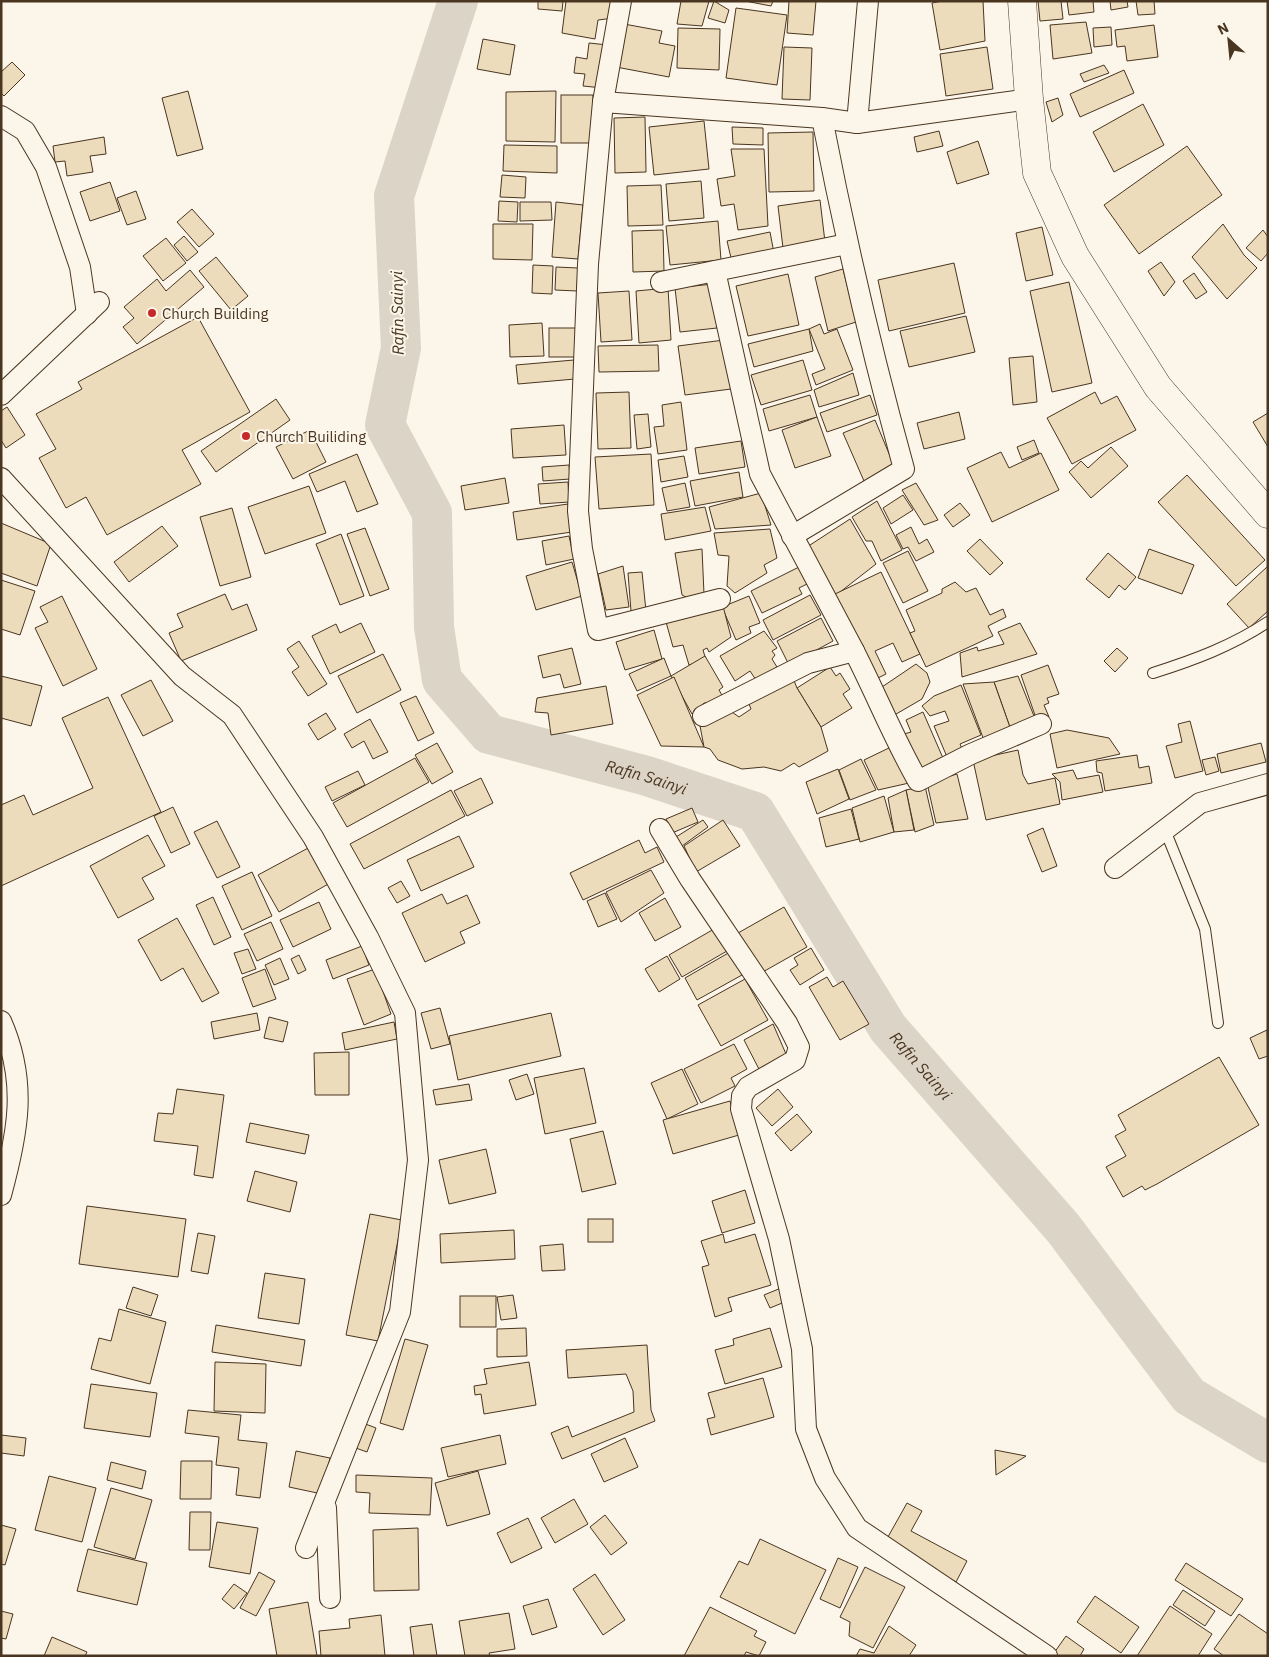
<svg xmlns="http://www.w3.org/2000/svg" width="1269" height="1657" viewBox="0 0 1269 1657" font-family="'IBM Plex Sans',sans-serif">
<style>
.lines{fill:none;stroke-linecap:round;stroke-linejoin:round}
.river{stroke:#dcd4c6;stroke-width:40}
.building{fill:#ecdcbc;stroke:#4a3520}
.lane-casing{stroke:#4a3520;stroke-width:12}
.street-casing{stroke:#4a3520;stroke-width:22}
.secondary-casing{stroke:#4a3520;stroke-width:29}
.lane{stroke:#fbf6e9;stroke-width:10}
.street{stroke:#fbf6e9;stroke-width:20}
.secondary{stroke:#fbf6e9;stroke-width:28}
.poi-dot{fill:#c62828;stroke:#fbf6e9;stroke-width:2}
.labels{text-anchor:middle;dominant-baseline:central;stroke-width:4;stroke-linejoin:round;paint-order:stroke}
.poi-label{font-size:15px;fill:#4a3520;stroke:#fbf6e9;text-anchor:start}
.water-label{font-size:16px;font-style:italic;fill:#4a3520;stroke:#fbf6e9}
</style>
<rect width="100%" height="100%" fill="#fbf6e9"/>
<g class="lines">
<path class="river" id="s1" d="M458 1 394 196 401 348 385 425 432 513 434 627 442 680 489 734 647 776 755 812 888 1028 1063 1228 1189 1396 1268 1443"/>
</g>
<g class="building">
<polygon points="538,1 563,1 562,11 538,9"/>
<polygon points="566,1 616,1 614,18 598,20 595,39 562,33"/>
<polygon points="681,1 709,1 702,26 677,24"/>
<polygon points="714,1 729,10 725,23 708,18"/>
<polygon points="745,1 773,1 771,6"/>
<polygon points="789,1 816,1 813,35 787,33"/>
<polygon points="942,1 983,1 985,41 940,50 932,3"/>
<polygon points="1038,1 1061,1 1063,19 1040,21"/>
<polygon points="1067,1 1093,1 1094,12 1069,15"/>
<polygon points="1110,1 1127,1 1128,7 1111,10"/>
<polygon points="1136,1 1154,1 1155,14 1138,15"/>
<polygon points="736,8 787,15 777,85 726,78"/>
<polygon points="1086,22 1092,53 1053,59 1050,25"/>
<polygon points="624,24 662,31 659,43 675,46 669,77 616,67"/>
<polygon points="1154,25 1158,57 1127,61 1125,46 1117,47 1115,30"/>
<polygon points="1111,27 1112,45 1094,47 1093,28"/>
<polygon points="678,28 720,29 719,70 677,68"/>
<polygon points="483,39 515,45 510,75 477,69"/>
<polygon points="589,43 608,45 603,88 583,86 585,74 574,73 576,57 587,59"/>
<polygon points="784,47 812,48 810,100 782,99"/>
<polygon points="987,47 993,89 946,96 940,54"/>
<polygon points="12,62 25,75 4,96 1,93 1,72"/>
<polygon points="1104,65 1109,73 1084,82 1080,74"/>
<polygon points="1124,70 1134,93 1080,117 1070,94"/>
<polygon points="188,91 203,149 177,156 162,98"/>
<polygon points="556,91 555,142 506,141 506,92"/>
<rect x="561" y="95" width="32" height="48"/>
<polygon points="1058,98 1063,115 1052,122 1046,102"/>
<polygon points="1143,104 1164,145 1114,172 1093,132"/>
<polygon points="645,117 646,172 615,173 614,118"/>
<polygon points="704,121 709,169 654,175 649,127"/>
<polygon points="732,127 763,128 763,145 733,144"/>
<polygon points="939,131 943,146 917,152 914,137"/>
<polygon points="813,132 814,191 769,192 768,133"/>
<polygon points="104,137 106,154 90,156 93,172 67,176 65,161 55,162 53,146"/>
<polygon points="978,141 989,174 957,184 947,152"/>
<polygon points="504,145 557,146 557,173 503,171"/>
<polygon points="1187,146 1222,195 1139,254 1104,205"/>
<polygon points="731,149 764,149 768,226 738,230 734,204 721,206 717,179 735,176"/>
<polygon points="502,175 526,177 525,198 500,197"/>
<polygon points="701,181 704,218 669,221 666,184"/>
<polygon points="110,182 120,211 90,221 80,192"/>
<polygon points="661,185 663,225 628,226 627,186"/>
<polygon points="136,191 146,219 127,225 117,198"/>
<polygon points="820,200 825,242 783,248 778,206"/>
<polygon points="499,201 518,202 517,222 498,221"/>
<polygon points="520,202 551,202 552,220 520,221"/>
<polygon points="556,202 583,205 578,259 552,257"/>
<polygon points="192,209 214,234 199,247 177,222"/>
<polygon points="718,221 721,260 670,265 666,226"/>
<polygon points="493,224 533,224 532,260 493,259"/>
<polygon points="1223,224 1244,255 1257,268 1227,299 1192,257"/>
<polygon points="1042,227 1053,275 1026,281 1016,233"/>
<polygon points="663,230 664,271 633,272 632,231"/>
<polygon points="1263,230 1268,237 1268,253 1261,261 1246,248"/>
<polygon points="770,232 774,253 732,262 727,241"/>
<polygon points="184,236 198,252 187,261 174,245"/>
<polygon points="166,238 186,263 163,281 143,256"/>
<polygon points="216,257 248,296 231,310 199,271"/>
<polygon points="1161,262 1175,282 1164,296 1148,271"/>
<polygon points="954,263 965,313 889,331 878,280"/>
<polygon points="533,265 553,266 552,294 532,293"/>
<polygon points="556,267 578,268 577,291 555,290"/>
<polygon points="843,269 856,322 828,331 815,277"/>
<polygon points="190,270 204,287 137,344 123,327 134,318 124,307 157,279 166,291"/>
<polygon points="1194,273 1207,292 1196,299 1183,281"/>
<polygon points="788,274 799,325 748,336 736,286"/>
<polygon points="1069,282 1092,383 1052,392 1030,291"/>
<polygon points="713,284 717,328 680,332 675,288"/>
<polygon points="668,288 671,340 639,343 636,291"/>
<polygon points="629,291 632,340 601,342 598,293"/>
<polygon points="966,316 975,352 909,367 900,331"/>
<polygon points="198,317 250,412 182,450 201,484 107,535 86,497 66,508 39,458 56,449 36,414 82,389 78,382"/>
<polygon points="542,323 544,356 510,357 509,325"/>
<polygon points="820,324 824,334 837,329 853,370 816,385 812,374 825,369 809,329"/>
<rect x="549" y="328" width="27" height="29"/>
<polygon points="809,329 813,351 754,367 748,344"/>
<polygon points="724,340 731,389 685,395 678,346"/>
<polygon points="658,345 659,371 599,372 598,346"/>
<polygon points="1033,356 1037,402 1013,405 1009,358"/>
<polygon points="574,360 575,379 518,384 516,365"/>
<polygon points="803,360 812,390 761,405 751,375"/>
<polygon points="853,373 859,395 819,407 814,390"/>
<polygon points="629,392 631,448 598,449 596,393"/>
<polygon points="1095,392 1101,404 1117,396 1136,430 1072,464 1047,418"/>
<polygon points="810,395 817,417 769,431 763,409"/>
<polygon points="870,395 877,415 827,432 820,413"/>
<polygon points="276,399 290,420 216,472 201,451"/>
<polygon points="681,402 687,450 658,454 654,427 664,426 662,405"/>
<polygon points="7,407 25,435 6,448 1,440 1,411"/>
<polygon points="959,412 965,439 924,449 917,423"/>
<polygon points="1268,413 1268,447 1253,422"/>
<polygon points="648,414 651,447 637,449 634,415"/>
<polygon points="817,417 831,456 795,468 782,430"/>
<polygon points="875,420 895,468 864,481 843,433"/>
<polygon points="564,425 566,455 513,458 511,429"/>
<polygon points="310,430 326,462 293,479 276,447"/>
<polygon points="1034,440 1039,453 1022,460 1017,447"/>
<polygon points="741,441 745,467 699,474 695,448"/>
<polygon points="1111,447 1128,466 1091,498 1069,472 1081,461 1088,468"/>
<polygon points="1001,452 1009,468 1041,453 1059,490 992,522 967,468"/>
<polygon points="357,454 378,504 357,512 345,481 317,492 309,474"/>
<polygon points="651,454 654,505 599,509 595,457"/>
<polygon points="684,456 688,477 661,482 658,460"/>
<polygon points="569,465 570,479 543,481 542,467"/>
<polygon points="739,472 743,497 695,506 690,481"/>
<polygon points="1187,475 1265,560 1236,586 1158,502"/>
<polygon points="505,478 509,503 465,510 461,486"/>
<polygon points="568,482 569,502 540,504 538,484"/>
<polygon points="685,483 690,507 667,511 662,488"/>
<polygon points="916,483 938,520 924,525 902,490"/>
<polygon points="309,486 326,533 265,554 248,507"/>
<polygon points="761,493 771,525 715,529 709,507"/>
<polygon points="903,495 913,510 891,524 883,508"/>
<polygon points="877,501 902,550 881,561 872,541 866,541 852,517"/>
<polygon points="960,503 970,515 953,527 944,515"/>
<polygon points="568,504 572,532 517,540 513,512"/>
<polygon points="705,507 711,531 665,540 661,514"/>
<polygon points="232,508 251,577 220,586 200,517"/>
<polygon points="850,519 876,564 835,596 807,547"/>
<polygon points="1,523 51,544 37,586 1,573"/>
<polygon points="162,526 178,546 129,582 114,562"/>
<polygon points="911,527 919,544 927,539 934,552 916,561 908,547 903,549 896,535"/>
<polygon points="365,528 389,589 370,596 347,534"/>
<polygon points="770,529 777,558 764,565 767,573 735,593 727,586 729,556 718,555 714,533"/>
<polygon points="341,534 364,596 340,605 316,544"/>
<polygon points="569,536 574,559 546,565 542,541"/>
<polygon points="980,539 1003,563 990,575 967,551"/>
<polygon points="702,549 704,594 687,603 686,597 682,595 675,553"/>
<polygon points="1149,549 1194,565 1182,594 1138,578"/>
<polygon points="908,551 928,591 903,603 883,563"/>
<polygon points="1108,553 1136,577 1125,590 1119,585 1109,598 1086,579"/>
<polygon points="572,562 582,596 536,610 526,576"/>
<polygon points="623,566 629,607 606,610 598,574"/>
<polygon points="1268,566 1268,611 1249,628 1227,604"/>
<polygon points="799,567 807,584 799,588 802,594 762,613 751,591"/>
<polygon points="642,572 646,611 631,611 628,573"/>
<polygon points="881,572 920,654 902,662 893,643 875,651 886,674 874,680 835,594"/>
<polygon points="1,580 35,591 20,635 1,629"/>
<polygon points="955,582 966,592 976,588 990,615 1003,609 1006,617 988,626 993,636 926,667 910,633 915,631 906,610 942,593 942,589"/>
<polygon points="225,594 232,610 247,604 257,630 181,661 169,633 183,627 177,614"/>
<polygon points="810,595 821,615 773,640 763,620"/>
<polygon points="62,596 97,669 63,686 35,628 48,622 40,607"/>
<polygon points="749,596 760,623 749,627 751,633 736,640 722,607"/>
<polygon points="723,606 731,637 709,652 707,648 703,650 706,660 689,665 683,645 673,647 666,622"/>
<polygon points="821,618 833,641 789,665 777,641"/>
<polygon points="361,623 375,652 330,674 312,636 336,624 340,633"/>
<polygon points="1020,623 1037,654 962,677 960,653 977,647 978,651 1004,644 998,632"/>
<polygon points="654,630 662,659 625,670 616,642"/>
<polygon points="764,631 777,648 772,651 775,655 772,659 777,667 756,680 750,671 735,681 720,656"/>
<polygon points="299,641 327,684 308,696 292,672 299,667 287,649"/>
<polygon points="572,648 581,684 564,688 560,674 543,678 538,656"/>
<polygon points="1117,648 1128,658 1115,672 1104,661"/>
<polygon points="383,654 401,690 357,713 338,676"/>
<polygon points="705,656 723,687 719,690 723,697 712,703 704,703 692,714 671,676"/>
<polygon points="664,658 671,676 637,691 629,674"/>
<polygon points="916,664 927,673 930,682 922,699 891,717 879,689"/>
<polygon points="1048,665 1059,694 1047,698 1049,703 1044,705 1049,717 1037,721 1021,675"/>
<polygon points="830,667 836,676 840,673 850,689 843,694 852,708 821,727 797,688"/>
<polygon points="1,676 42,686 31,726 1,718"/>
<polygon points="1018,676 1036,721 1012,733 994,682"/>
<polygon points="674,677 704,747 661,746 637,695"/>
<polygon points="793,678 797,688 821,727 828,751 799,767 794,763 781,771 764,767 742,769 718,760 710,749 704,747 700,726 732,712 739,717 751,709 749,704"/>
<polygon points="151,680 173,721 143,736 121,695"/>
<polygon points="994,682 1012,733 985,743 963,684"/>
<polygon points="961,685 981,735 960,744 963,751 947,757 934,726 949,721 945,711 930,716 922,706 934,696"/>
<polygon points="606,686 613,724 551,735 548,713 535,712 537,698"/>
<polygon points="416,696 434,733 418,741 400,703"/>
<polygon points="108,697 161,812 1,886 1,805 24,795 33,815 93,788 62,718"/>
<polygon points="923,712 946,765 920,778 904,734 911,732 906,720"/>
<polygon points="326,713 336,729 318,740 308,724"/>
<polygon points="370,719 388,752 373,759 364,741 352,748 344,734"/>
<polygon points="1190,721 1203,771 1175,778 1166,746 1182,742 1178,724"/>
<polygon points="1067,730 1109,738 1120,754 1057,768 1050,734"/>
<polygon points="437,743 453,772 432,784 415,755"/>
<polygon points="1261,743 1266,762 1221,773 1217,754"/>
<polygon points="891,747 918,781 878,790 864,760"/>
<polygon points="1018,750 1023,775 1028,784 1055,778 1060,804 986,820 973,760"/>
<polygon points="1137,755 1139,768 1149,766 1152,783 1105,791 1102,773 1097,772 1096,761"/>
<polygon points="1215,757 1219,771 1206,775 1202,760"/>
<polygon points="415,758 429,782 347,827 333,803"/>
<polygon points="861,759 876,790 850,800 839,770"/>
<polygon points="838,769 849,799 817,814 806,782"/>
<polygon points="1073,770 1077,779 1099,775 1103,792 1062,800 1060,782 1052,774"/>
<polygon points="358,771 365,785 332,801 325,787"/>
<polygon points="957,774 968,819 936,823 927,783"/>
<polygon points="481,778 493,803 467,816 454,791"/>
<polygon points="925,786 934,825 915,832 906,790"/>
<polygon points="451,790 465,816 364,869 350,844"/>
<polygon points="906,790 914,830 894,832 888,798"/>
<polygon points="884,796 894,832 860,842 852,808"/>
<polygon points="173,807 190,844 171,853 154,816"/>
<polygon points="692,808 698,822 672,833 666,819"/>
<polygon points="851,809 859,839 826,847 819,818"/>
<polygon points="703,820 708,827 682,846 676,837"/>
<polygon points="723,820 740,846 696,872 684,846"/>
<polygon points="217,821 240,867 217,878 194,832"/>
<polygon points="1043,828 1057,866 1042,872 1027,835"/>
<polygon points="148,835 165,866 142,878 154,899 118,918 90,866"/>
<polygon points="459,836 474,867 421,891 407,860"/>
<polygon points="639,840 645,853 657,847 664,862 583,900 570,873"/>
<polygon points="310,847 330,883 279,912 258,875"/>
<polygon points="651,870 664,893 621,922 606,892"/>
<polygon points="252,872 272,916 242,930 222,886"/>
<polygon points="401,881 410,896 397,903 388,888"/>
<polygon points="605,893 617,919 598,927 587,901"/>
<polygon points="442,894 447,904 467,895 480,923 460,932 465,943 425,962 402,913"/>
<polygon points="213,897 231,937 214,945 196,905"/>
<polygon points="665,898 681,927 655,941 639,913"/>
<polygon points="319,902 331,929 293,947 280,920"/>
<polygon points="784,907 807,947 761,973 738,933"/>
<polygon points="177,918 219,993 202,1002 183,968 161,981 138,940"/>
<polygon points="271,922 283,949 257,961 244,934"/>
<polygon points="714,929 727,951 682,977 669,955"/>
<polygon points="362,946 369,965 333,979 326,960"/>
<polygon points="811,948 824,970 800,985 790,970 798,965 794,958"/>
<polygon points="248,949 256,969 242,974 234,953"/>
<polygon points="730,952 742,975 697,1000 685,978"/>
<polygon points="299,955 306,970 298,974 291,959"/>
<polygon points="667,956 680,979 659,992 645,969"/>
<polygon points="280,958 289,979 274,985 265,965"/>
<polygon points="265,969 276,999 253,1007 242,978"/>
<polygon points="375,969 391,1014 364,1025 347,979"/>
<polygon points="827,977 833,987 843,981 869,1024 840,1040 809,987"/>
<polygon points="745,979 768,1020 721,1046 698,1005"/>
<polygon points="440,1008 450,1044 431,1049 421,1013"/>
<polygon points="257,1013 260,1030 214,1039 211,1022"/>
<polygon points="551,1013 561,1056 458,1080 449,1036"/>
<polygon points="269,1017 288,1022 283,1042 264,1038"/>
<polygon points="394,1022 397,1039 345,1050 342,1033"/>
<polygon points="773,1024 786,1054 761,1073 744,1040"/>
<polygon points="1267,1030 1268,1056 1259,1059 1250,1038"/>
<polygon points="734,1044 747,1069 731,1078 735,1086 701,1103 684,1069"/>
<polygon points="349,1052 349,1095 315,1095 314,1053"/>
<polygon points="1219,1057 1259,1125 1157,1184 1145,1190 1142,1186 1123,1197 1106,1167 1126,1156 1115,1136 1126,1130 1118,1115"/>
<polygon points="584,1068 596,1123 545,1134 534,1078"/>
<polygon points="682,1069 698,1104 667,1119 651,1083"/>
<polygon points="527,1074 534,1094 516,1100 509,1080"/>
<polygon points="469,1084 472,1100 436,1105 433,1090"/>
<polygon points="177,1089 224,1095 213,1178 194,1175 198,1146 154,1141 158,1113 173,1114"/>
<polygon points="778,1089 793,1107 772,1126 756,1108"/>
<polygon points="730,1101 739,1135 673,1154 663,1120"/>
<polygon points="797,1114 812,1132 791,1151 775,1133"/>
<polygon points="250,1123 309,1135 305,1154 246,1142"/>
<polygon points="603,1131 616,1184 582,1192 570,1139"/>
<polygon points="486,1149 496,1193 449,1204 439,1160"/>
<polygon points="255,1171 297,1182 290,1212 247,1201"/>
<polygon points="745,1190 755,1223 722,1233 712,1201"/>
<polygon points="87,1206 186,1219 178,1277 79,1264"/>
<polygon points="370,1214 402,1220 378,1341 346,1335"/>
<rect x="588" y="1219" width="25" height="23"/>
<polygon points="514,1230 515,1259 441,1263 440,1234"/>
<polygon points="198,1233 215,1236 208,1274 191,1271"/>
<polygon points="723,1234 725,1243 755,1234 771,1285 728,1298 732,1311 715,1317 702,1267 709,1265 701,1241"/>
<polygon points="563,1244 565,1270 542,1271 540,1246"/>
<polygon points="265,1273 305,1279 299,1324 258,1318"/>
<polygon points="133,1287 158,1295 151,1316 126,1308"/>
<polygon points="781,1288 787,1301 770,1308 764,1295"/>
<polygon points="513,1295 517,1318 501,1320 497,1297"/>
<rect x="460" y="1296" width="36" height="31"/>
<polygon points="119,1309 166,1322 150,1384 91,1369 99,1338 111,1341"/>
<polygon points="216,1325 305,1340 301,1366 212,1352"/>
<polygon points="526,1328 527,1356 497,1357 497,1329"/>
<polygon points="770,1328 782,1367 725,1384 715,1350 734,1345 733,1339"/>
<polygon points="405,1339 428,1345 403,1430 380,1423"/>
<polygon points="647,1345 651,1410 655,1421 562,1459 551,1433 568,1426 572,1437 634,1412 633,1391 626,1374 568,1378 566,1350"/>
<polygon points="215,1362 266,1364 265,1413 214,1411"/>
<polygon points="529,1362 536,1405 484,1414 481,1394 475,1395 474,1386 487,1384 484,1369"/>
<polygon points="763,1378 774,1417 711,1435 707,1419 715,1417 708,1393"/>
<polygon points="91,1384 157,1393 150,1437 84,1428"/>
<polygon points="188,1410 241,1415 238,1440 267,1443 260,1498 236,1495 239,1468 216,1465 219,1437 185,1433"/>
<polygon points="363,1423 376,1428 367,1452 353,1447"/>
<polygon points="1,1435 26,1438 24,1456 1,1453"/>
<polygon points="500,1435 506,1464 448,1477 441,1448"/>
<polygon points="625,1438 638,1467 604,1482 591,1454"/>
<polygon points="995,1450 1026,1456 996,1475"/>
<polygon points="296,1451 330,1458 322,1494 289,1487"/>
<polygon points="181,1461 212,1461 211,1499 180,1499"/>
<polygon points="111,1462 146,1471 142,1489 107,1480"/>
<polygon points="478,1471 490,1514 447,1526 435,1483"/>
<polygon points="356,1475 432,1478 430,1515 369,1513 370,1493 356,1492"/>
<polygon points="49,1476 96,1488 82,1542 35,1530"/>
<polygon points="111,1488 152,1500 135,1559 94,1547"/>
<polygon points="574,1499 588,1524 555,1543 541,1518"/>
<polygon points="907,1503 922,1511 911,1531 967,1561 956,1582 884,1544"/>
<polygon points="190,1512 211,1512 210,1550 189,1550"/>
<polygon points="605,1515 627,1543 611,1555 590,1527"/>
<polygon points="528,1518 542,1548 511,1563 497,1533"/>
<polygon points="217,1522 258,1528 250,1574 209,1567"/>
<polygon points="1,1525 16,1529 5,1565 1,1564"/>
<polygon points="418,1528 419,1590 374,1591 373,1530"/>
<polygon points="760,1539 826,1570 795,1634 720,1597 739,1561 748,1565"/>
<polygon points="88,1549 147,1563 137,1605 77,1591"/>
<polygon points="838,1558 858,1567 840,1608 820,1599"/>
<polygon points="1186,1563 1243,1599 1231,1616 1175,1580"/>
<polygon points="865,1567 905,1587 873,1648 849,1636 850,1622 840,1617"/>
<polygon points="259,1572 275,1581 256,1616 240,1608"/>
<polygon points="595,1574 625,1620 603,1635 573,1589"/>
<polygon points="234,1584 247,1593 234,1609 222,1599"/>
<polygon points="1183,1590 1215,1611 1205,1626 1173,1605"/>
<polygon points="1095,1596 1139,1627 1121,1653 1077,1622"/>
<polygon points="548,1599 557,1627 532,1635 523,1606"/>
<polygon points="308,1602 317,1656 277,1656 269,1609"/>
<polygon points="1170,1606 1212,1634 1198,1656 1137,1656"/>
<polygon points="710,1607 757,1631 754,1636 766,1642 759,1656 746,1652 744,1656 684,1656"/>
<polygon points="1,1611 13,1614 6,1639 1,1638"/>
<polygon points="509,1613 515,1649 489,1653 490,1656 465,1656 459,1621"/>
<polygon points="1239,1614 1268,1634 1268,1656 1224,1656 1214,1649"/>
<polygon points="381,1615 385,1656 321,1656 319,1631 350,1628 349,1619"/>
<polygon points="432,1624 437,1656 414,1656 410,1627"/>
<polygon points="889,1626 916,1645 909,1656 856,1656 860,1649 874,1653"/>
<polygon points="1066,1636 1084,1649 1080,1656 1058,1656 1054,1653"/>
<polygon points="52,1637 87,1652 85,1656 44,1656"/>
</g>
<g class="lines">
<defs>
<g id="lane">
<path d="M1153 673C1194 660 1232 646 1268 622"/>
<polyline points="1165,830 1205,929 1218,1023"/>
</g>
<g id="street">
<polyline points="621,1 603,102 588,264 578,511 582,549 598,630 720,599"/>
<polyline points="603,102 822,118 857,123 1029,99"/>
<polyline points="1,116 25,131 46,167 80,267 87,314"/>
<polyline points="857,123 868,1"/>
<polyline points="661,282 847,244"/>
<polyline points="1,395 99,302"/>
<polyline points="1,478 182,676 232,715 313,837 368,937 405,1013 418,1160 400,1312 306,1548"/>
<path d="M792 536 904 469C872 353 845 237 822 118"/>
<path d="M854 651C876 694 894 739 918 781L971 754 1041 724"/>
<polyline points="703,716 808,663 854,651 760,474 715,271"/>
<polyline points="660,829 690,879 787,1023 799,1047 795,1060 748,1087 742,1096 741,1109 779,1239 802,1349 806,1429 825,1478 857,1528 1047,1656"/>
<polyline points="1115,868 1200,803 1268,784"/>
<path d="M1 1021C28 1082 18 1133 1 1195"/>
<polyline points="326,1508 330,1598"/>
</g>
<polyline id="secondary" points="1022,1 1029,99 1037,173 1075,256 1158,387 1268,514"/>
</defs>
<use href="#lane" class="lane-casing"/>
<use href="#street" class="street-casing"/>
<use href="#secondary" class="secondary-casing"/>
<use href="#lane" class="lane"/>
<use href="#street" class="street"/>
<use href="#secondary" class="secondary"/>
</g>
<g class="poi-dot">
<circle cx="152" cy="313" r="5"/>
<circle cx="246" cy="436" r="5"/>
</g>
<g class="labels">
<g class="poi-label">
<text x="162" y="313">Church Building</text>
<text x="256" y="436">Church Builiding</text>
</g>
<g class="water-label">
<text transform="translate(397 313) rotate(-91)">Rafin Sainyi</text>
<text stroke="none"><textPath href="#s1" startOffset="938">Rafin Sainyi</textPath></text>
<text stroke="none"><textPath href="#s1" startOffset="1356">Rafin Sainyi</textPath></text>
</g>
</g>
<rect width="1269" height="1657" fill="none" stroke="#4a3520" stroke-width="5"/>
<g transform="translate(1229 40) rotate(333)" stroke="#fbf6e9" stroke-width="4" paint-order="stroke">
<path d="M0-4L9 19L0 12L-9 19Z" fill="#4a3520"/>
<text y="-8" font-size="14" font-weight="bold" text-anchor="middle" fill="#4a3520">N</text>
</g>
</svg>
